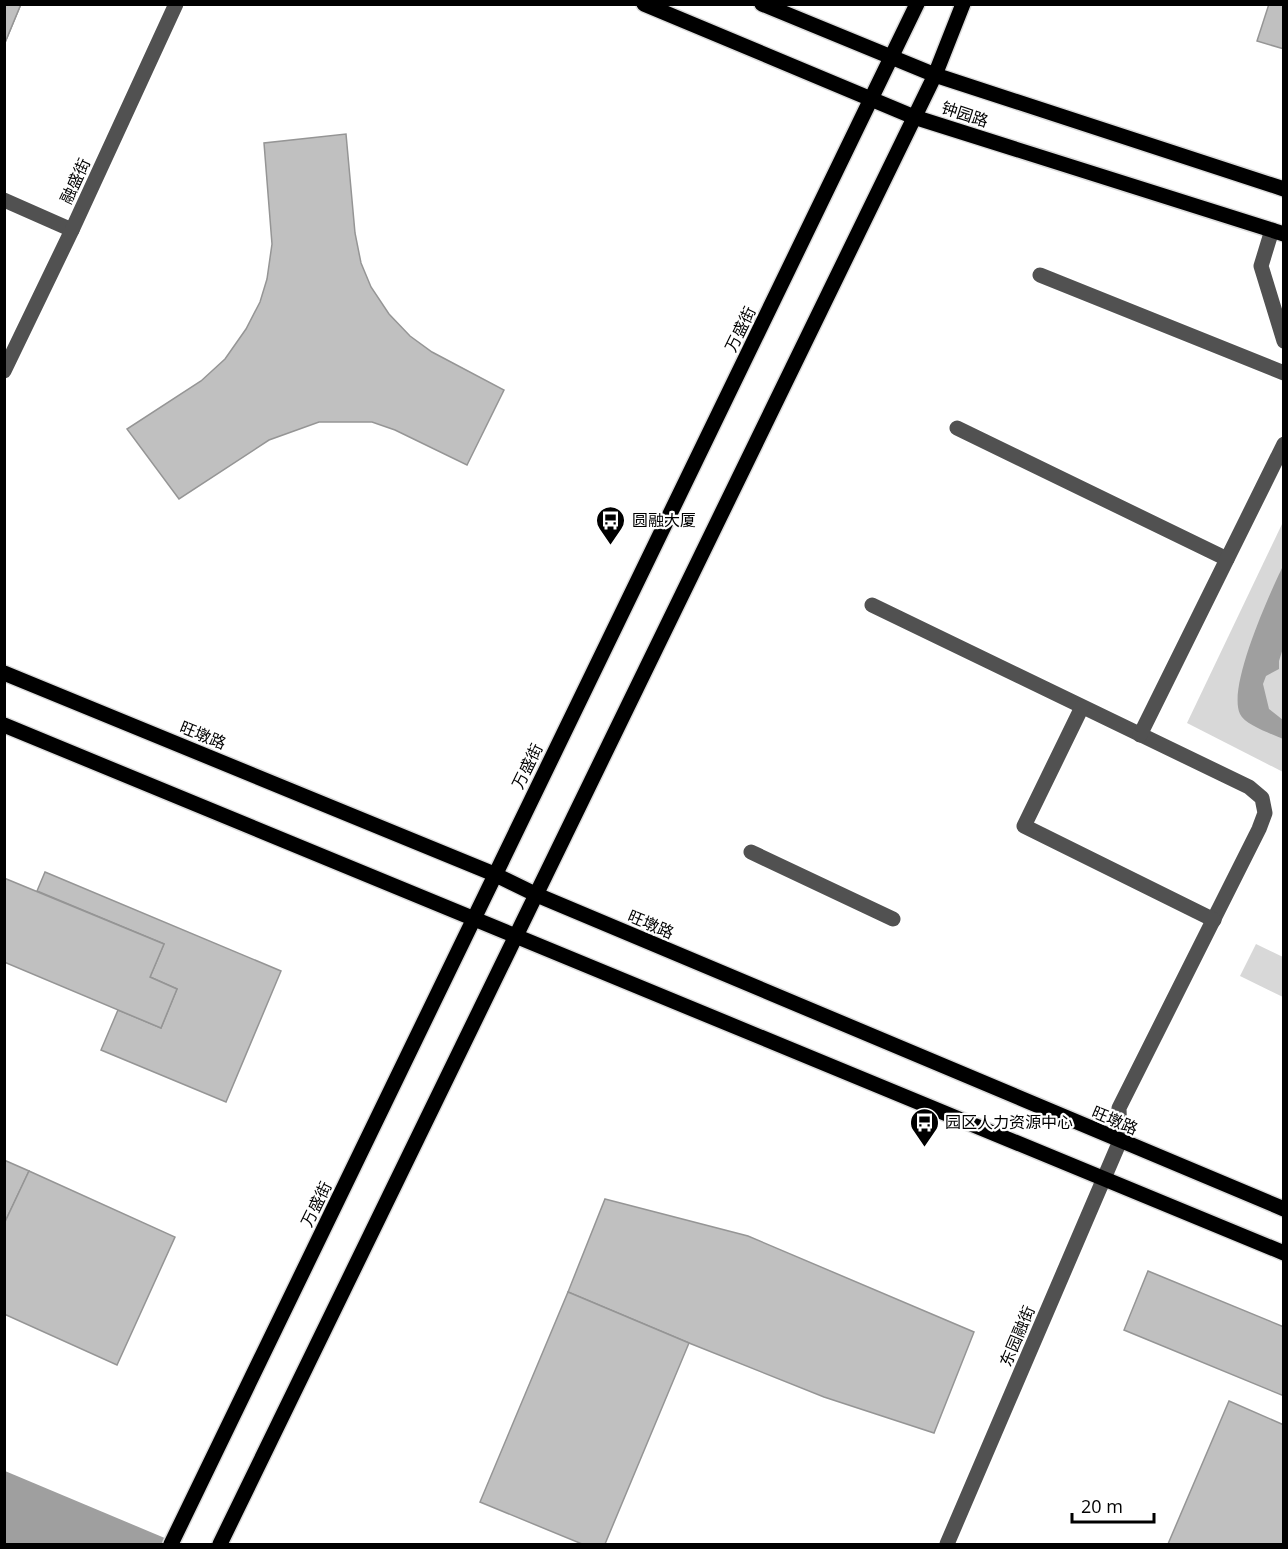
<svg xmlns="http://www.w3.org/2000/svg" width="1288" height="1549" viewBox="0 0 1288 1549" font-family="'Open Sans','Noto Sans SC',sans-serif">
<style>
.green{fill:#d8d8d8}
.water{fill:#9f9f9f}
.building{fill:#c0c0c0;stroke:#959595;stroke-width:1.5}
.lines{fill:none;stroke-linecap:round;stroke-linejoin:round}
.major-casing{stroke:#dbdbdb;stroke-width:18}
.minor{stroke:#515151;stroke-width:15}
.major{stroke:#000;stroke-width:15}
.labels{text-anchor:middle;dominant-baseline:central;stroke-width:4.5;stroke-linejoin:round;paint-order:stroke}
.street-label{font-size:16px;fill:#000;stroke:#fff}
.poi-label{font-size:16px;fill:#000;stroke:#fff;text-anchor:start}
</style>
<rect width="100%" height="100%" fill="#fff"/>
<g class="green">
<polygon points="1283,522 1283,772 1187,723"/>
<polygon points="1256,944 1283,957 1283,997 1240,976"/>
</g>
<g class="water">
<path d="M1283 566V648L1279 661V669L1266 676 1263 684 1269 709 1283 720V739C1272 734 1245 725 1240 714 1227 687 1270 593 1283 566Z"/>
<polygon points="5,1471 179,1544 5,1544"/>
</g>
<g class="building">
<polygon points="4,4 21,4 4,45"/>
<polygon points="4,4 21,4 4,45"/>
<polygon points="1269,4 1284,4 1284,49 1257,41"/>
<polygon points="346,134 355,233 361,263 371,287 389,314 410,336 432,352 504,390 467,465 395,430 372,422 319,422 269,440 179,499 127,429 201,381 225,359 246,329 260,302 267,279 272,244 264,143"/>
<polygon points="45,872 281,971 226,1102 101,1050 118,1010 161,1028 177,989 150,977 164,944 37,891"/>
<polygon points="4,878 164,944 150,977 177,989 161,1028 4,962"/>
<polygon points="4,1160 29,1171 4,1224"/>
<polygon points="29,1171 175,1237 117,1365 4,1314 4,1224"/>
<polygon points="605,1199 748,1236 974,1332 934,1433 824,1397 689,1343 568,1292"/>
<polygon points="1148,1271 1284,1327 1284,1396 1124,1330"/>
<polygon points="568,1292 689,1343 605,1544 582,1544 480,1502"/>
<polygon points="1229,1401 1284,1425 1284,1544 1168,1544"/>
</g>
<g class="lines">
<defs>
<g id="major">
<polyline points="644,4 914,117 1284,234"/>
<polyline points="762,4 935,75 1284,189"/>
<polyline points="4,673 494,874 537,895 1284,1209"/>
<polyline points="4,725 1284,1253"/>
<polyline points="171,1544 917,4"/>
<polyline points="220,1544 935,75 963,4"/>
</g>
</defs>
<use href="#major" class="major-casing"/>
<g class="minor">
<polyline points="4,200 72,230"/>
<polyline points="1272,230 1261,266 1284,341"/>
<polyline points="1040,275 1284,373"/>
<polyline points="4,371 72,230 176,4"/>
<polyline points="957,428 1227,559"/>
<polyline points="872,605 1249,787 1262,798 1265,813 1259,829 1119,1108 1120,1141 947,1544"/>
<polyline points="1082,707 1024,826 1214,920"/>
<polyline points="1140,735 1284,444"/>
<polyline points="751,852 893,919"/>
</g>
<use href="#major" class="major"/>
</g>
<defs>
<symbol id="bus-pin" viewBox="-11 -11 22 30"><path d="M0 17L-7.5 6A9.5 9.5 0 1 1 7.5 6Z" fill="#000" stroke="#fff"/><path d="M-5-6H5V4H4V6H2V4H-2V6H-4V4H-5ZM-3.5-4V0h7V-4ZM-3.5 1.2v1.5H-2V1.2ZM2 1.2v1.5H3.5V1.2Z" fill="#fff"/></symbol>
</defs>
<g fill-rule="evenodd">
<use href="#bus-pin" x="594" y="504" width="33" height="45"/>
<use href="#bus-pin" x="908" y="1106" width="33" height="45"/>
</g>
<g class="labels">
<g class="street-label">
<text transform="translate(965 114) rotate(18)">钟园路</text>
<text transform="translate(75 181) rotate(-65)">融盛街</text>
<text transform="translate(740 329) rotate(-64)">万盛街</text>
<text transform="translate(203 735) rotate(22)">旺墩路</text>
<text transform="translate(527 766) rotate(-64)">万盛街</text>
<text transform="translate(651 924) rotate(23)">旺墩路</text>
<text transform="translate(1115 1120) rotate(23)">旺墩路</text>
<text transform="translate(316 1204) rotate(-64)">万盛街</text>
<text transform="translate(1017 1336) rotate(-67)">东园融街</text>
</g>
<g class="poi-label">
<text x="632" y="520">圆融大厦</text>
<text x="945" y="1122">园区人力资源中心</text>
</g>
</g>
<rect width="1288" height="1549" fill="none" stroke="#000000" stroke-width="12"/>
<path d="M1072 1513v9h82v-9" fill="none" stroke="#000000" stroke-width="3"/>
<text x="1081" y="1513" font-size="18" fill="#000000" stroke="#ffffff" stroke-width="4.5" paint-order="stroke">20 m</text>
</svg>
